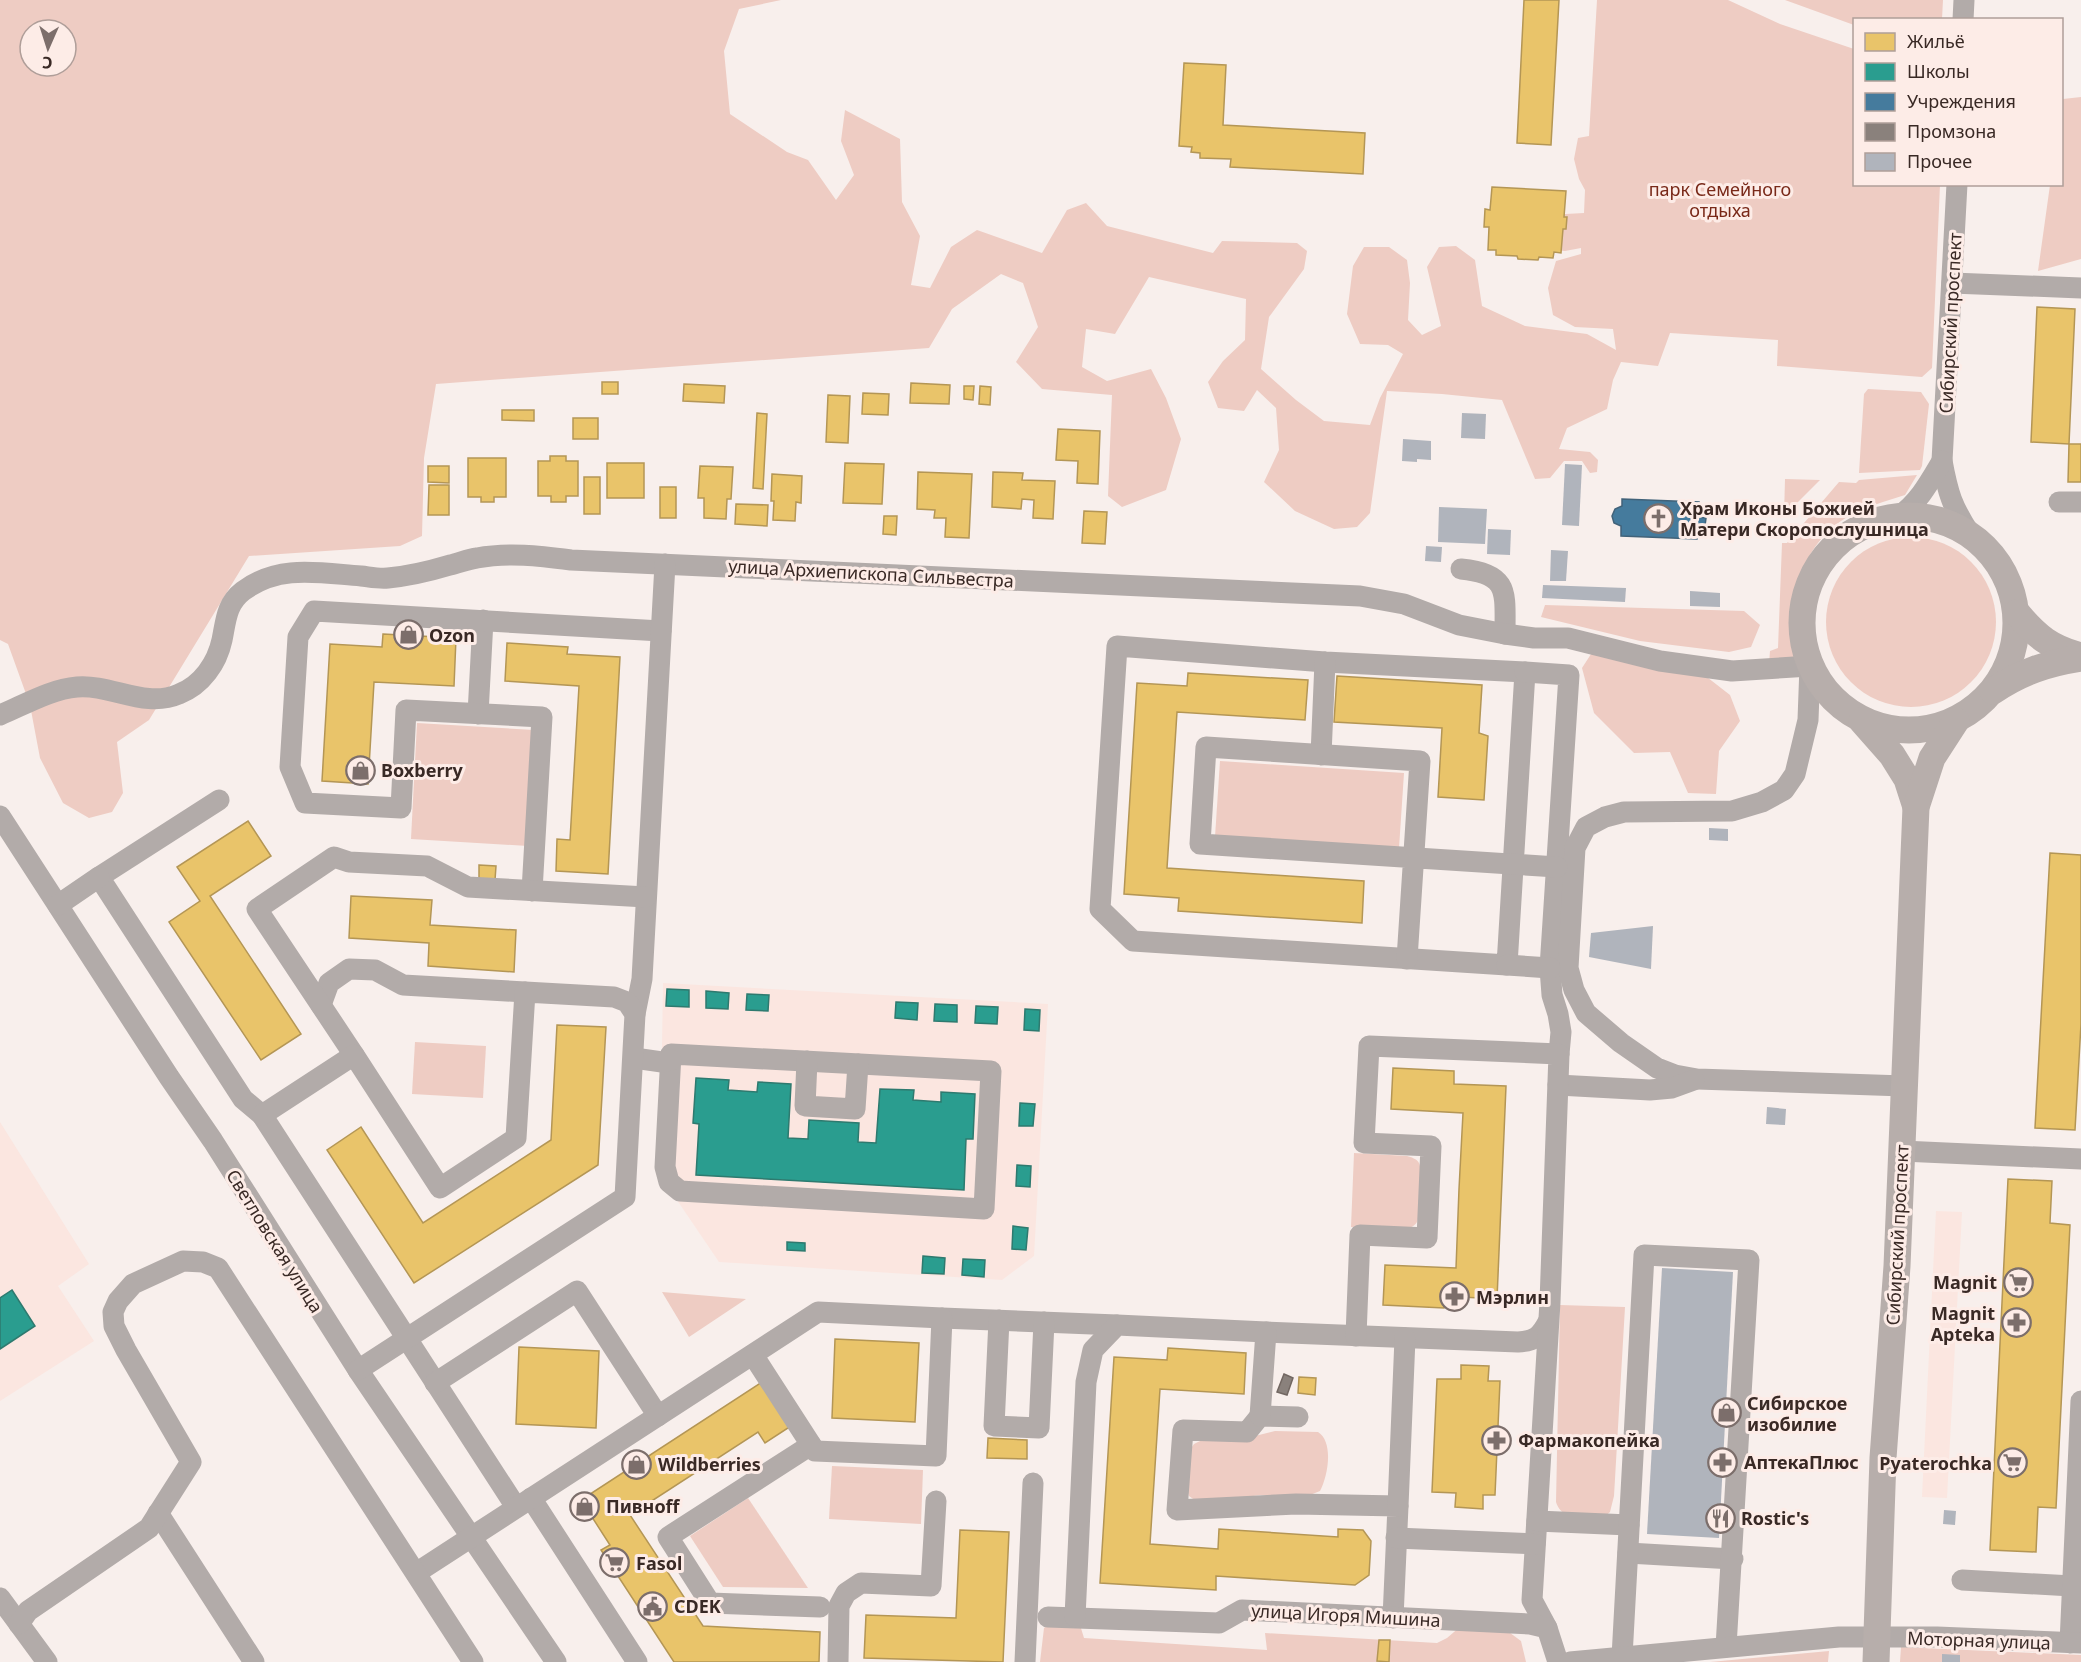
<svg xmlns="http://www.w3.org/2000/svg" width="2081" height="1662" viewBox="0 0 2081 1662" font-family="'Noto Sans',sans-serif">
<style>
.built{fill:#fbe6e0}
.green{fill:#eeccc3;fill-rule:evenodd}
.homes{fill:#e9c46a;stroke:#b49655;stroke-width:1.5}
.schools{fill:#2a9d8f;stroke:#2e7a6f;stroke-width:1.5}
.public{fill:#457b9d;stroke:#416279;stroke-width:1.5}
.industry{fill:#8a817c;stroke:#726762;stroke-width:1.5}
.building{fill:#b0b4bc}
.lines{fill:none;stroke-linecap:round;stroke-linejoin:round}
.minor{stroke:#b2aba9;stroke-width:21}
.major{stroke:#b7aeab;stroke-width:27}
.labels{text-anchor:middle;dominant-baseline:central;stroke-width:6;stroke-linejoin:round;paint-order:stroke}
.park-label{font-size:18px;fill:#792919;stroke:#fdece7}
.street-label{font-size:18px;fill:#392925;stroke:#fdece7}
.poi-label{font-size:18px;font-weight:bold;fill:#392925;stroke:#fdece7;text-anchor:start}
</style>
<rect width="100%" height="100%" fill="#f8efec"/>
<g class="built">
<polygon points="663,983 1048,1004 1034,1256 1002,1280 719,1262 660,1175"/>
<polygon points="0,1122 89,1264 58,1286 94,1341 0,1401"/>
<polygon points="1936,1211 1962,1212 1947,1498 1922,1497"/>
</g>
<g class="green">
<path d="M0 0H781L739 9 724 51 730 114 787 152 808 160 836 200 854 175 841 141 845 110 900 139 902 202 920 236 911 285 930 288 951 247 977 230 1042 253 1067 210 1086 203 1107 226 1213 253 1222 241 1297 243 1307 251 1304 269 1269 317 1261 369 1296 400 1324 421 1370 425 1380 398 1403 354 1388 345 1360 344 1347 314 1353 266 1364 247H1389L1407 260 1410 283 1408 320 1422 335 1441 326 1427 267 1439 247 1456 246 1475 260 1482 306 1525 326 1587 334 1616 350 1613 329 1575 327 1553 315 1548 288 1556 261 1581 254V248L1565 251 1542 249 1547 215 1584 213 1585 190 1579 179 1574 159 1578 138 1589 136 1597 0H1728L1780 24 1854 49V184L1940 185 1932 368 1922 377 1777 366 1778 340 1670 333 1658 366 1621 362 1613 380 1607 409 1567 428 1559 449 1590 452 1598 460 1597 472 1590 473 1582 461H1564L1550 478 1535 479 1502 400 1442 394 1387 391 1370 513 1357 527 1334 529 1295 511 1264 482 1279 450 1276 408 1257 390 1244 411 1218 408 1208 382 1223 361 1245 340 1246 299 1149 277 1115 334 1086 329 1082 367 1107 381 1151 369 1166 398 1181 439 1166 490 1122 507 1108 496 1112 395 1042 389 1016 362 1038 327 1023 283 1001 274 952 309 929 348 436 384 424 458 422 536 400 546 249 556 149 720 117 742 123 793 112 812 89 818 63 803 40 758 30 705 8 644 0 640ZM30 30H66V66H30Z"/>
<polygon points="1785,0 1943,0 1942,19 1854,20 1854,25"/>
<polygon points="2081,97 2081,259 2038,271 2050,185 2062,184 2063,99"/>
<polygon points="1868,389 1921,392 1929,404 1922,466 1920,470 1859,473 1864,394"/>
<path d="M1917 475 1905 495C1883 502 1860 508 1841 521 1799 549 1785 610 1796 657L1769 664 1770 651 1778 648 1782 543H1787L1839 482 1856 483 1859 480Z"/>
<polygon points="1785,479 1820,480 1784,516"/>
<circle cx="1911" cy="622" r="85"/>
<polygon points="1545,605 1744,611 1760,625 1751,647 1729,652 1640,641 1541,617"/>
<polygon points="1593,651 1703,674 1730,695 1740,721 1719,751 1716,794 1688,793 1670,752 1634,753 1594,713 1582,668"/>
<polygon points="417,723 534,730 528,846 411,839"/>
<polygon points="1220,761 1404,773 1399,848 1215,837"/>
<polygon points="415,1042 486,1046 483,1098 412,1094"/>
<path d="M1354 1153 1407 1156C1411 1157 1417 1159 1419 1163 1423 1170 1421 1216 1417 1222 1414 1227 1409 1228 1404 1229L1351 1227Z"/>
<polygon points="662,1292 746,1299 689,1337"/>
<path d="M1560 1305 1625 1307 1614 1496 1610 1512 1604 1517C1585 1517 1563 1523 1556 1502Z"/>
<path d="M1275 1431 1318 1432C1334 1442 1328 1476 1320 1491L1305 1497 1260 1495 1205 1503 1196 1501 1189 1496 1187 1488 1189 1451 1194 1444 1202 1440H1239Z"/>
<polygon points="832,1466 923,1470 921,1524 829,1519"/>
<polygon points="748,1498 808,1588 723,1587 690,1536"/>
<polygon points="1053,1622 1080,1625 1084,1638 1267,1650 1265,1633 1437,1643 1447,1638 1461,1626 1502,1627 1521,1641 1526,1662 1040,1662 1044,1628"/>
<polygon points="1901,1647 2081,1655 2081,1662 1900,1662"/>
<polygon points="1829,1651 1828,1662 1710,1662"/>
</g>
<g class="homes">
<polygon points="1524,0 1559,0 1551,145 1517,143"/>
<polygon points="1184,63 1226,65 1223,125 1365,133 1363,174 1230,167 1231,159 1200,158 1200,153 1191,152 1192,147 1179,146"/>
<polygon points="1492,187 1566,191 1564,217 1567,217 1566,229 1563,229 1561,253 1554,252 1553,258 1539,257 1538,260 1518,259 1517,256 1496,255 1496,250 1488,250 1489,227 1484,227 1485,209 1490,210"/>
<polygon points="2037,307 2075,309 2069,444 2031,442"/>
<rect x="602" y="382" width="16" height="12"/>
<polygon points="911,383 950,385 949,404 910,403"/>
<polygon points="684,384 725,386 724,403 683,401"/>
<polygon points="964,386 974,386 973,400 964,399"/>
<polygon points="980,386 991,387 990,405 979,404"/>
<polygon points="863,393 889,394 888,415 862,414"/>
<polygon points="828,395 850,396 848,443 826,442"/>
<polygon points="502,410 534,410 534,421 502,420"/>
<polygon points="757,413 767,414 763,489 753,488"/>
<rect x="573" y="418" width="25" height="21"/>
<polygon points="1058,429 1100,431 1098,484 1077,483 1078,461 1056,460"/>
<polygon points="2069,444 2081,444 2081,482 2068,482"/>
<polygon points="550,456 566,456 566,461 578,461 578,496 566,496 566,502 551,502 551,496 538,496 538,461 550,461"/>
<polygon points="468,458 506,458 506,497 494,497 494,502 481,502 481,497 468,497"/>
<rect x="607" y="463" width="37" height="35"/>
<polygon points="845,463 884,464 882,504 843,503"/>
<polygon points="428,466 449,466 449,483 428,482"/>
<polygon points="700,466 733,467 731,499 727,499 726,519 704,518 704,498 698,498"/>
<polygon points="918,472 972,474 969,538 945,537 946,518 934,518 935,510 917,509"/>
<polygon points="993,472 1023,473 1022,480 1055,481 1053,519 1033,518 1034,500 1022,499 1021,509 992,507"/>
<polygon points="772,474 802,476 801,503 796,502 795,521 773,520 774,501 771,501"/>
<rect x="584" y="477" width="16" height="37"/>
<polygon points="429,485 449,485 449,515 428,515"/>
<rect x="660" y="487" width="16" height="31"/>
<polygon points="736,504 768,505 767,526 735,524"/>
<polygon points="1084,511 1107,512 1105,544 1082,543"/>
<polygon points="884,516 897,516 896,535 883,534"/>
<polygon points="383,634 456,638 454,686 374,682 368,784 322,781 330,644 382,647"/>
<polygon points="507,643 568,647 567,654 620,657 608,874 556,871 557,839 570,840 579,686 505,681"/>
<polygon points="1188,673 1308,680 1305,720 1177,712 1167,868 1364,881 1362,923 1178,911 1179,898 1124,894 1137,683 1187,686"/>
<polygon points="1337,676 1482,685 1479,733 1488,736 1484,800 1438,797 1442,728 1334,722"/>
<polygon points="248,821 271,856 210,896 301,1034 261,1060 169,922 200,901 177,867"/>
<polygon points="2050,853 2081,855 2081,1024 2075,1130 2035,1128"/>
<polygon points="479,865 496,866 495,880 479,879"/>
<polygon points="351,896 432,900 430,925 516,930 514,972 428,966 429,943 349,938"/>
<polygon points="557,1025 606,1027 598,1165 414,1283 327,1150 361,1127 423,1223 551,1140"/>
<polygon points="1393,1068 1454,1071 1454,1084 1506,1086 1497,1299 1444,1296 1444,1308 1383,1305 1385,1265 1456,1268 1459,1189 1463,1113 1391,1109"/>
<polygon points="2008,1179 2052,1181 2050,1223 2070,1225 2056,1508 2038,1507 2036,1552 1990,1550"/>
<polygon points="835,1339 919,1343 915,1422 832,1418"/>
<polygon points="519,1347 599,1351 596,1428 516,1424"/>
<polygon points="1168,1348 1246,1353 1244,1394 1160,1389 1150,1544 1218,1549 1219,1529 1338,1537 1338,1529 1363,1530 1371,1541 1369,1575 1355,1585 1216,1576 1216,1590 1100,1583 1114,1357 1167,1360"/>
<polygon points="1461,1365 1489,1366 1488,1381 1500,1381 1495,1495 1483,1495 1483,1509 1455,1507 1456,1493 1432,1492 1437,1379 1461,1379"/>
<polygon points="1299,1377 1316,1378 1315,1395 1298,1393"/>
<polygon points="762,1382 791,1426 765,1443 758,1432 630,1515 703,1626 820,1632 819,1662 674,1662 601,1550 610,1545 581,1500"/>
<polygon points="988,1438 1027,1440 1027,1459 987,1458"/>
<polygon points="960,1530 1009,1532 1003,1662 864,1658 866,1615 956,1618"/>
<polygon points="1379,1640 1390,1640 1389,1662 1377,1661"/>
</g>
<g class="schools">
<polygon points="667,989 689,990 689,1007 666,1006"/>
<polygon points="706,991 729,993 728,1009 706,1008"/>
<polygon points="747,994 769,995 768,1011 746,1010"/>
<polygon points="896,1002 918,1003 917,1020 895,1018"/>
<polygon points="935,1004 957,1005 957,1022 934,1021"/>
<polygon points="976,1006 998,1007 997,1024 975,1023"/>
<polygon points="1025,1009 1040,1010 1039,1031 1024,1030"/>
<polygon points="696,1078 729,1080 728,1090 757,1092 758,1082 791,1084 788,1138 808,1139 809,1120 859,1123 858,1142 876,1143 880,1089 914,1090 913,1100 941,1102 941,1092 975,1094 973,1139 966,1139 964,1190 696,1175 699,1124 693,1123"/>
<polygon points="1020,1103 1035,1104 1033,1126 1019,1126"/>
<polygon points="1017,1165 1031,1166 1030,1187 1016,1186"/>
<polygon points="1013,1226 1028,1228 1026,1250 1012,1249"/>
<polygon points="787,1242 805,1243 805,1251 787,1250"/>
<polygon points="923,1256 945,1258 944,1274 922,1273"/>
<polygon points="963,1259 985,1260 984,1277 962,1275"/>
<polygon points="12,1290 35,1326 0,1349 0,1298"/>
</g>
<polygon class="public" points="1622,499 1699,502 1698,517 1706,518 1705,526 1698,526 1697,539 1621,536 1621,526 1614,523 1612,516 1615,509 1622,506"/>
<polygon class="industry" points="1284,1374 1293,1378 1287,1395 1277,1392"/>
<g class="building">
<polygon points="1462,413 1486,414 1485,439 1461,438"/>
<polygon points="1403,439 1431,441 1431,460 1417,459 1417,462 1402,461"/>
<polygon points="1565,464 1582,465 1579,526 1562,525"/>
<polygon points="1439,507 1487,509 1485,544 1438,542"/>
<polygon points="1488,529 1511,530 1510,555 1487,554"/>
<polygon points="1426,546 1442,547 1441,562 1425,561"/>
<polygon points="1551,550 1568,551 1566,581 1550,581"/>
<polygon points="1543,585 1626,588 1625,602 1542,598"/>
<polygon points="1690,591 1720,593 1720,607 1690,606"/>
<polygon points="1709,828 1728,829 1728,841 1709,840"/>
<polygon points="1653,926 1651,969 1589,957 1591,933"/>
<polygon points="1767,1107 1786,1109 1785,1125 1766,1124"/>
<polygon points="1662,1268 1733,1272 1719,1538 1647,1534"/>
<polygon points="1944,1510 1956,1511 1955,1525 1943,1524"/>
<polygon points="1942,1654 1960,1655 1960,1662 1942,1662"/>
</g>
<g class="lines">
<g class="minor">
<polyline points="1963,20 1964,0"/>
<path d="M1957 184 1942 461C1948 494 1952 506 1970 534"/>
<polyline points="1952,283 2081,288"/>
<polyline points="2059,502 2081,502"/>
<path d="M1898 517C1919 502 1929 483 1942 461"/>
<path d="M1461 569C1510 574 1505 592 1505 634"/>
<polygon points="1117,646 1325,662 1525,672 1507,965 1133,941 1100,909"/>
<polyline points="1525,672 1569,675 1550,968 1552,995 1558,1014 1561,1032 1559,1054"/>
<polyline points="478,714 483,620"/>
<path d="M0 715C24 705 51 689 77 687 111 684 145 709 179 694 202 685 217 663 222 640 226 621 226 604 243 591 279 564 319 573 361 576 370 577 379 579 388 578 409 576 430 571 450 565 459 563 468 559 477 558 508 552 540 556 571 560L1360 596 1404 604 1459 625 1505 634 1534 638H1568L1660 661 1732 671 1810 666 1808 720 1795 774 1784 790 1762 802 1732 811 1624 812 1605 817 1586 827 1575 848 1568 968 1574 990 1586 1013 1621 1043 1657 1068 1675 1075 1697 1079 1904 1086"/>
<polyline points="1321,755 1325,662"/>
<polyline points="219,800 99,877 243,1099 262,1115 516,1507"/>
<polyline points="0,816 169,1077 213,1141 358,1370 556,1662"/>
<polyline points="532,891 542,717 406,710 401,808 305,803 290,767 298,637 314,611 661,631"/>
<polyline points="58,905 99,877"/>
<polyline points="1407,959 1420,761 1206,747 1200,844 1557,867"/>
<polyline points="1507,965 1550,968"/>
<polyline points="321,1005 329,983 349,969 375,970 403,985 525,992"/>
<polyline points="635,1014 642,979 665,564"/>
<polygon points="671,1054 991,1071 984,1209 680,1191 669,1182 665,1167"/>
<polyline points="354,1055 257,909 334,857 349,862 427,866 468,887 646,897"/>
<polyline points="634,1058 662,1062 671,1060"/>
<polyline points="807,1061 805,1106 855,1109 858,1064"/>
<polyline points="1558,1085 1650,1090 1672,1088 1694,1080"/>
<polyline points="262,1115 354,1055 440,1188 516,1138 525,992 614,997 627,1002 635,1014 625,1197 358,1370"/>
<polyline points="1902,1151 2081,1159"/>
<polyline points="942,1318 1117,1325"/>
<polyline points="999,1320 994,1426 1039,1428 1044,1322"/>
<path d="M1266 1332 1518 1342C1535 1341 1540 1337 1548 1322"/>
<polyline points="1356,1336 1360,1235 1427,1238 1431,1146 1364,1143 1369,1046 1559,1054 1550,1302 1532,1600 1547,1628"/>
<polyline points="435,1383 577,1291 658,1416"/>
<polyline points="1298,1417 1260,1416 1247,1432 1183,1430 1177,1510 1296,1504 1398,1506 1393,1618"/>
<polyline points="811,1445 668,1537 710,1603 820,1607"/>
<polyline points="531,1498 637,1662"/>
<polyline points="1398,1506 1405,1338"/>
<polyline points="158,1513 254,1662"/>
<polyline points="1537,1521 1629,1525"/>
<polyline points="1396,1538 1535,1544"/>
<polyline points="1628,1553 1733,1559"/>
<polyline points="416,1573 818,1312 942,1318 936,1456 815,1451 753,1355"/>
<polyline points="1962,1580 2072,1586"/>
<polyline points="0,1598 47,1662"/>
<polyline points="1048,1617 1219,1623 1242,1610 1530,1624 1547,1628 1558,1662"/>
<polyline points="1075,1617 1086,1382 1093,1350 1117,1325 1266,1332 1260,1416"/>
<polyline points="19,1624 28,1611 149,1528 191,1462 126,1350 114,1326 113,1312 118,1301 133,1284 183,1261 203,1262 218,1268 473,1662"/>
<polyline points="2070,1643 2081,1401"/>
<polyline points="1622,1657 1644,1255 1749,1260 1726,1647"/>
<polyline points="838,1662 839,1606 846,1593 861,1583 931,1586 936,1501"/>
<polyline points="1025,1662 1033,1483"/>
<polyline points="1570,1662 1839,1637 1937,1637 2081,1643"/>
</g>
<g class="major">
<circle cx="1909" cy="623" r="107"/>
<path d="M2017 613C2037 637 2051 648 2081 656"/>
<path d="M1993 691C2021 672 2048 663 2081 658"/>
<polyline points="1862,721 1892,755 1907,779 1916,807"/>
<polyline points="1876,1662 1883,1458 1897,1266 1916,807 1932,758 1956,721"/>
</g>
</g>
<defs>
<symbol id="church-ring" viewBox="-11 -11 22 22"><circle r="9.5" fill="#fdece7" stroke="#7c6e6b" stroke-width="1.5"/><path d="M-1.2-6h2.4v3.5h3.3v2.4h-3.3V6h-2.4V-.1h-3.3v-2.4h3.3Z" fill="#7c6e6b"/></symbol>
<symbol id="shop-ring" viewBox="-11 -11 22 22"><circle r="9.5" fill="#fdece7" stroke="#7c6e6b" stroke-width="1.5"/><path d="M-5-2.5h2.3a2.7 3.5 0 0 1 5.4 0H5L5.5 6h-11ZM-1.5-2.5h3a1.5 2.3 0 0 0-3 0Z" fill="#7c6e6b"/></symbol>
<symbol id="supermarket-ring" viewBox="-11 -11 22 22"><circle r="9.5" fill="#fdece7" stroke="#7c6e6b" stroke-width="1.5"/><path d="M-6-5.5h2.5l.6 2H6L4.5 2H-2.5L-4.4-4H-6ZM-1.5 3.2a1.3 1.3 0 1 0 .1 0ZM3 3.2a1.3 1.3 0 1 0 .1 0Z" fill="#7c6e6b"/></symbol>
<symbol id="pharmacy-ring" viewBox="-11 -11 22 22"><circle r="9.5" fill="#fdece7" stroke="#7c6e6b" stroke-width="1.5"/><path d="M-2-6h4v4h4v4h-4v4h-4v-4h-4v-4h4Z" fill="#7c6e6b"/></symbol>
<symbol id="restaurant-ring" viewBox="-11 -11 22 22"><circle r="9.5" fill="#fdece7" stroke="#7c6e6b" stroke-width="1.5"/><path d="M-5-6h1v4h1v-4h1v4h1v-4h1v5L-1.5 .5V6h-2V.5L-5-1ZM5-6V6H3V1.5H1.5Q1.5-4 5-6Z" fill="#7c6e6b"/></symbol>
<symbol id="civic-ring" viewBox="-11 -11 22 22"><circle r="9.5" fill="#fdece7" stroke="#7c6e6b" stroke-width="1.5"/><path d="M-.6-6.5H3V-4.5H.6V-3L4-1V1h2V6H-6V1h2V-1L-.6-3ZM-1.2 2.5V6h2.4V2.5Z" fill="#7c6e6b"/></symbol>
</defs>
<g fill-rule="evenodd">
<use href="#church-ring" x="1642" y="502" width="33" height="33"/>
<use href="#shop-ring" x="392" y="618" width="33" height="33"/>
<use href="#shop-ring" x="344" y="754" width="33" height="33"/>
<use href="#supermarket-ring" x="2002" y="1266" width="33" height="33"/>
<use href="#pharmacy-ring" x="1438" y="1280" width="33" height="33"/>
<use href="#pharmacy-ring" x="2000" y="1306" width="33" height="33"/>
<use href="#shop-ring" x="1710" y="1396" width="33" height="33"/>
<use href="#pharmacy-ring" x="1480" y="1424" width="33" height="33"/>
<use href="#pharmacy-ring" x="1706" y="1446" width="33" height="33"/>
<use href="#supermarket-ring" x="1996" y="1446" width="33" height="33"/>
<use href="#shop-ring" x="620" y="1448" width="33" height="33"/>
<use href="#shop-ring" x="568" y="1490" width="33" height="33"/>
<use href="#restaurant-ring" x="1704" y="1502" width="33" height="33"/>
<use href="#supermarket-ring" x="598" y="1546" width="33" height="33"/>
<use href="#civic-ring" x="636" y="1590" width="33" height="33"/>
</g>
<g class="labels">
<g class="park-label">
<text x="1720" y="189">парк Семейного<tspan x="1720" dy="21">отдыха</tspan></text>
</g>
<g class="street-label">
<text transform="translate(1950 323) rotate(-87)">Сибирский проспект</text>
<text transform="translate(871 573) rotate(3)">улица Архиепископа Сильвестра</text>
<text transform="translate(1897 1235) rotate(-87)">Сибирский проспект</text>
<text transform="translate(275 1241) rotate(58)">Светловская улица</text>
<text transform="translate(1346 1615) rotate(3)">улица Игоря Мишина</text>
<text transform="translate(1979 1640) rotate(2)">Моторная улица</text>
</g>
<g class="poi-label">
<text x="1680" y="508">Храм Иконы Божией<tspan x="1680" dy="21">Матери Скоропослушница</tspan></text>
<text x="429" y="635">Ozon</text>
<text x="381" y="770">Boxberry</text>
<text x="1997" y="1282" text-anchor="end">Magnit</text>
<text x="1476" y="1297">Мэрлин</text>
<text x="1995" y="1313" text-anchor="end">Magnit<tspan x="1995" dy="21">Apteka</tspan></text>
<text x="1747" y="1403">Сибирское<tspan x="1747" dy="21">изобилие</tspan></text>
<text x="1518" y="1440">Фармакопейка</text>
<text x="1744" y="1462">АптекаПлюс</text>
<text x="1992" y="1463" text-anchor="end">Pyaterochka</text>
<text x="658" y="1464">Wildberries</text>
<text x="606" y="1506">Пивноff</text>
<text x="1741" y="1518">Rostic's</text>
<text x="636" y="1563">Fasol</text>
<text x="674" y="1606">CDEK</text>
</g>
</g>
<rect x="1853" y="18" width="210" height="168" fill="#fdece7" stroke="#af9e99" stroke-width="1.5"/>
<rect x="1865" y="33" width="30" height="18" fill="#e9c46a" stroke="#af9e99" stroke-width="1.5"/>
<text x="1907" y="48" font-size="18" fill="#392925">Жильё</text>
<rect x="1865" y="63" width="30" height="18" fill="#2a9d8f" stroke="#af9e99" stroke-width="1.5"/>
<text x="1907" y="78" font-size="18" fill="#392925">Школы</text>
<rect x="1865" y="93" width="30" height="18" fill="#457b9d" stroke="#af9e99" stroke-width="1.5"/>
<text x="1907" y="108" font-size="18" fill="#392925">Учреждения</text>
<rect x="1865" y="123" width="30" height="18" fill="#8a817c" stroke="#af9e99" stroke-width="1.5"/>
<text x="1907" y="138" font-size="18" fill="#392925">Промзона</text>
<rect x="1865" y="153" width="30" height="18" fill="#b0b4bc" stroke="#af9e99" stroke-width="1.5"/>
<text x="1907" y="168" font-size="18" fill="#392925">Прочее</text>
<g transform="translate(48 48) rotate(183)"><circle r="28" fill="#fdece7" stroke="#af9e99" stroke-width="1.5"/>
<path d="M0-4.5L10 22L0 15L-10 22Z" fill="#7c6e6b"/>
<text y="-9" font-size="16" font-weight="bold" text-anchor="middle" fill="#392925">С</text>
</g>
</svg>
